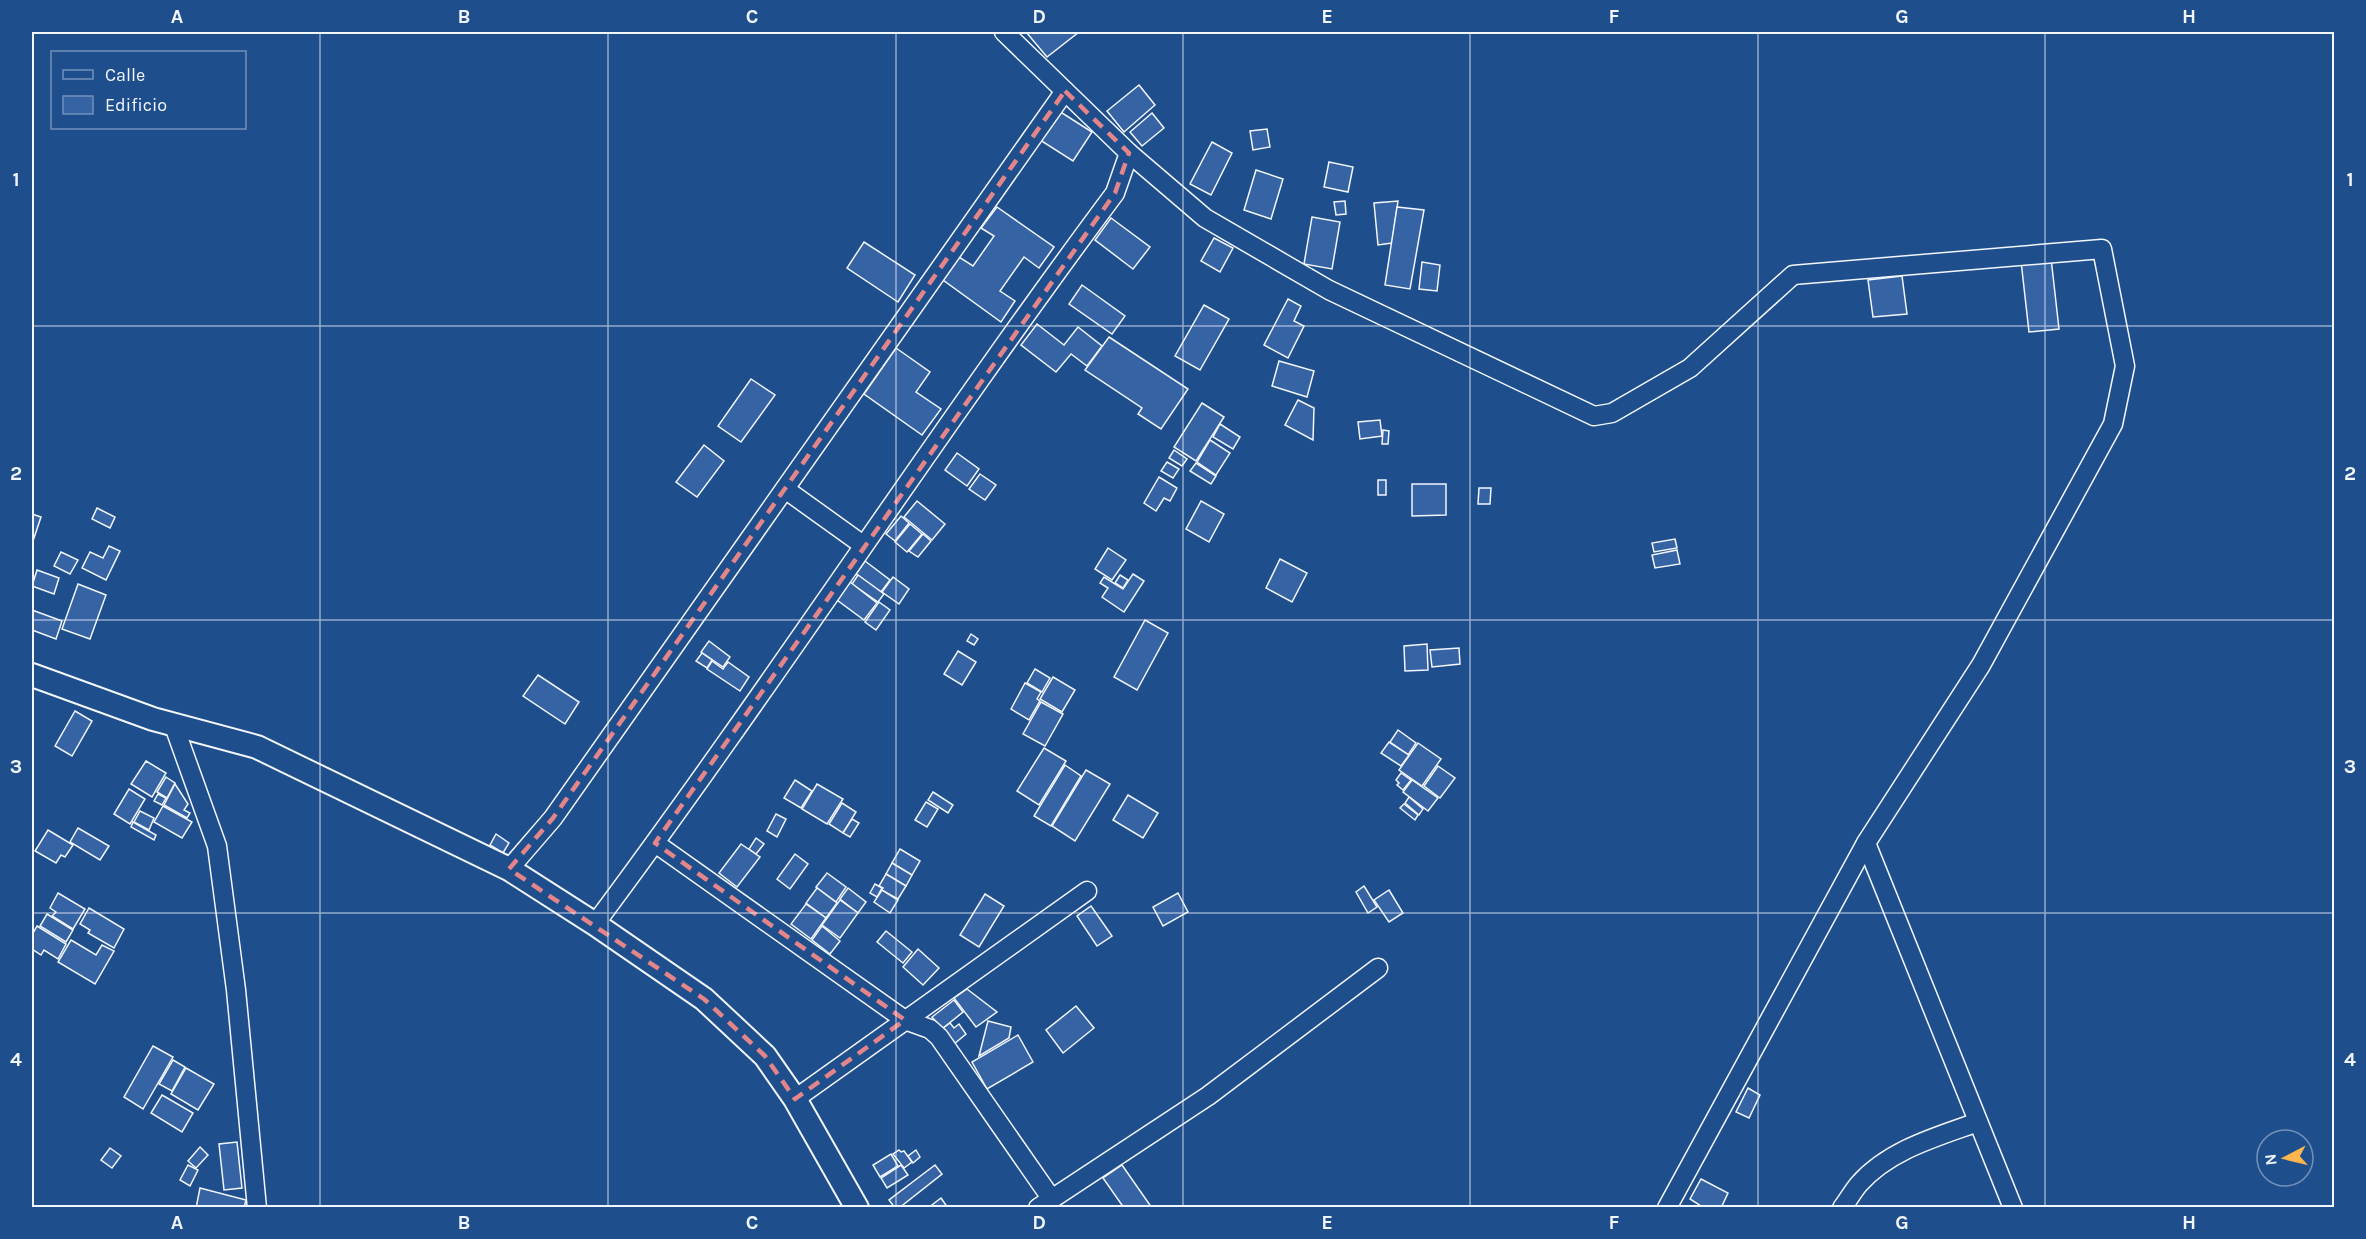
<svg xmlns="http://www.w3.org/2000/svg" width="2366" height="1239" viewBox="0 0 2366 1239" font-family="Karla,sans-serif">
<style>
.building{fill:#3563a3;stroke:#f2f6ff;stroke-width:1.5}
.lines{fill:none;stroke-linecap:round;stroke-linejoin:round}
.minor-casing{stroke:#f2f6ff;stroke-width:21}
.tertiary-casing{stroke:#f2f6ff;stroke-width:26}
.minor{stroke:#1f4e8c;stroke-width:18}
.tertiary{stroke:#1f4e8c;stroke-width:22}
.marked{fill:none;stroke:#e38589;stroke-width:4.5;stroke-dasharray:12 8;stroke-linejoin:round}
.grid{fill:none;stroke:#f2f6ff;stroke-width:1.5;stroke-opacity:0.55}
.neatline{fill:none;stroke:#f2f6ff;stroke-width:2}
.grid-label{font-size:20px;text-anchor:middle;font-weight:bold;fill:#f2f6ff}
</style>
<rect width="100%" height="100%" fill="#1f4e8c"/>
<g class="building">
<polygon points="1026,32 1079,32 1047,57"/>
<polygon points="1139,85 1155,105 1124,132 1107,111"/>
<polygon points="1059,111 1092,132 1073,161 1040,140"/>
<polygon points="1152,113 1164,128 1142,146 1130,132"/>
<polygon points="1267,129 1270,147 1253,150 1250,131"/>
<polygon points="1212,142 1232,153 1211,195 1190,184"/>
<polygon points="1329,162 1353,167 1348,192 1324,187"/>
<polygon points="1256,170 1283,179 1271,219 1244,210"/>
<polygon points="1345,201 1346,214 1336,215 1334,202"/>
<polygon points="1398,201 1392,243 1378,245 1374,203"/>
<polygon points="997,207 1054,247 1039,268 1024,257 1000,291 1015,301 1001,322 943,280 959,257 973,266 994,236 981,228"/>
<polygon points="1397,207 1424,210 1410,289 1385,285"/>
<polygon points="1312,217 1340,222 1332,269 1304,264"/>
<polygon points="1111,218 1150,247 1133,269 1095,240"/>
<polygon points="1214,238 1233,248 1220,272 1201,261"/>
<polygon points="864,242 915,275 898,302 847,268"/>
<polygon points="2051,258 2059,329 2029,332 2021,261"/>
<polygon points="1422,262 1440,265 1437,291 1419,289"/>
<polygon points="1902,276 1907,314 1873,317 1868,280"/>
<polygon points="1082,285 1125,316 1112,334 1069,304"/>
<polygon points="1288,299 1301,306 1294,321 1304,326 1288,358 1264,345"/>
<polygon points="1204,305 1229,319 1200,370 1175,356"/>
<polygon points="1037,324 1064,345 1078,327 1102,346 1087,366 1071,354 1056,372 1021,345"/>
<polygon points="1109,337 1188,389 1161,429 1138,414 1142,408 1085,370"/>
<polygon points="896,348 930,372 916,392 941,409 922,435 864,394"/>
<polygon points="1279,361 1314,371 1307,397 1272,386"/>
<polygon points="751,379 775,395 741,442 718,426"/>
<polygon points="1298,400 1314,408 1313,440 1285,425"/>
<polygon points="1202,403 1224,417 1196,461 1174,447"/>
<polygon points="1380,420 1382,436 1360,439 1358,422"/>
<polygon points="1220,424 1240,437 1233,449 1213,437"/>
<polygon points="1383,430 1389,431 1388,444 1382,444"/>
<polygon points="1210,440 1230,453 1216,475 1197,462"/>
<polygon points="704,445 724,461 697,497 676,482"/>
<polygon points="1174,450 1187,459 1182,466 1169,458"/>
<polygon points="957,453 979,469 967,486 945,470"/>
<polygon points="1167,462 1179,469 1173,478 1161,471"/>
<polygon points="1196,463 1216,476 1211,484 1190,471"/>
<polygon points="980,474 996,485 985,500 969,489"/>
<polygon points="1159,477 1177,488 1170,501 1164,498 1156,511 1144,503"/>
<rect x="1378" y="480" width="8" height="15"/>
<polygon points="1412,484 1446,484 1446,515 1412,516"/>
<polygon points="1479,488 1491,488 1490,504 1478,504"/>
<polygon points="917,501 945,524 932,540 904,517"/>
<polygon points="1201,501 1224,514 1209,542 1186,529"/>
<polygon points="97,508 115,517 110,528 92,519"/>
<polygon points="32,514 41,517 32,544"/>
<polygon points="901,516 909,523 895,541 886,534"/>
<polygon points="910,524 922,534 907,552 895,542"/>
<polygon points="923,534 931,541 918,557 909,551"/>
<polygon points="1675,539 1677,548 1654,552 1652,543"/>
<polygon points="109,546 120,551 106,580 82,568 90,552 103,558"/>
<polygon points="1108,548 1126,560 1112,580 1095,569"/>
<polygon points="1677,550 1680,564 1655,568 1652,555"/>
<polygon points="61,552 78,560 70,574 54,566"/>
<polygon points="1280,559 1307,573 1292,602 1266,588"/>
<polygon points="865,561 890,580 881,592 856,574"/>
<polygon points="37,570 59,578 54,594 32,586"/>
<polygon points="1133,574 1144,581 1124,612 1102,597 1108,588 1100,583 1104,577 1123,589"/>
<polygon points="858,575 884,594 878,602 852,584"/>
<polygon points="1120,575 1128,580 1123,588 1115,583"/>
<polygon points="893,577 909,589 899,604 882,592"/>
<polygon points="850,582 877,603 864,620 837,600"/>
<polygon points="78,584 106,595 90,639 62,629"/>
<polygon points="879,602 890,610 876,630 865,622"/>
<polygon points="32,610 62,621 56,639 32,630"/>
<polygon points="1145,620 1168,633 1137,690 1114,677"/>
<polygon points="971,634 978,639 974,645 967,641"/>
<polygon points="709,641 730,657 723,667 701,652"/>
<polygon points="1427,644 1428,670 1405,671 1404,646"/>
<polygon points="1459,648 1460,664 1432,667 1430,650"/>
<polygon points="958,651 976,662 962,685 944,674"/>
<polygon points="702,653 712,660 707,668 696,661"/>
<polygon points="712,661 723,669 728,662 749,677 740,691 707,669"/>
<polygon points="1035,669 1050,678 1042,692 1027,683"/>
<polygon points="538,675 579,702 565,724 523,696"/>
<polygon points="1053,677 1075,690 1062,712 1040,699"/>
<polygon points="1025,683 1041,692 1037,699 1040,701 1029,720 1011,709"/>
<polygon points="1041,702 1063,714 1045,746 1023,734"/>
<polygon points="75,711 92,721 72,756 55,746"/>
<polygon points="1398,730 1416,743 1408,755 1390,742"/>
<polygon points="1389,742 1409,755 1401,766 1381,753"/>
<polygon points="1418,743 1441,759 1422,786 1399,770"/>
<polygon points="1044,748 1066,761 1039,805 1017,791"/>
<polygon points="146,761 166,773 152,797 131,784"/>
<polygon points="1065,765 1081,776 1051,826 1034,816"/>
<polygon points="1438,766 1455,778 1440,798 1424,786"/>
<polygon points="1086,770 1110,784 1075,841 1052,826"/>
<polygon points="1401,773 1411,780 1403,790 1397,785 1399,783 1396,780"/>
<polygon points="166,777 175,783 167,798 157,792"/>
<polygon points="795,780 812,791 801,808 784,798"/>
<polygon points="1412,780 1438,798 1428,811 1403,792"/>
<polygon points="175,784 188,804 184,810 190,813 187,818 164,805"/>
<polygon points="817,784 843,799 827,824 802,809"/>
<polygon points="129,789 145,799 130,824 114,814"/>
<polygon points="933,792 953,805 948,813 928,800"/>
<polygon points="158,794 166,798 162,805 154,801"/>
<polygon points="1128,795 1158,813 1143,838 1113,820"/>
<polygon points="1409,797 1423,809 1419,815 1405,803"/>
<polygon points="926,802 938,809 927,827 915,820"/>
<polygon points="842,803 856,812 843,833 829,824"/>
<polygon points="1404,804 1418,815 1415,820 1400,808"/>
<polygon points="163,806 192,822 182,838 154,822"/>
<polygon points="140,811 154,818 149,830 134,822"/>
<polygon points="776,814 786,819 777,837 767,831"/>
<polygon points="852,819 859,823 850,837 843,833"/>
<polygon points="133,822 156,835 154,840 131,827"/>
<polygon points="78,828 109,846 100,860 70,842"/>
<polygon points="48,830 73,845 65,857 61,855 56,863 35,851"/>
<polygon points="496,834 509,843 503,853 490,845"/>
<polygon points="756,838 764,844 756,854 749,849"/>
<polygon points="741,844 760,857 737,887 719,873"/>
<polygon points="900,849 920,861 912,875 892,863"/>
<polygon points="795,854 808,864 790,889 777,879"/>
<polygon points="892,863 912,875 906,886 886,874"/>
<polygon points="827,873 846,887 836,902 816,887"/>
<polygon points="886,874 906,886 898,899 881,890 883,888 879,886"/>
<polygon points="875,884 882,888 877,897 870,893"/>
<polygon points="1364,886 1377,907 1368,913 1356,892"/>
<polygon points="817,888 837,903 826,918 806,903"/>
<polygon points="848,888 866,902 858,913 840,899"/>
<polygon points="882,890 898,900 890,913 874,902"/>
<polygon points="1389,890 1403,913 1389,922 1374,900"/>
<polygon points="58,893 85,909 73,929 52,916 56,912 50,908"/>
<polygon points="1178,893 1188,912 1163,926 1153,907"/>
<polygon points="985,894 1004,906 979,947 960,935"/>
<polygon points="840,900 858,913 840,938 822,925"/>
<polygon points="806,904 826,918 811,939 791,924"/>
<polygon points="1091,906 1112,936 1097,946 1077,916"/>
<polygon points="89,908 124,929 114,948 88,933 90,930 80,924"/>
<polygon points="47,914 73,930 66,942 40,926"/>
<polygon points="37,926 66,944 58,959 44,950 41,955 32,949 32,935"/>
<polygon points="822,926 840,941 830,954 812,940"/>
<polygon points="886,931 912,952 903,963 877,942"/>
<polygon points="71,940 96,955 102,945 114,951 95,984 58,962"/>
<polygon points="918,949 939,968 923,985 903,967"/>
<polygon points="967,989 997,1012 976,1027 954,998"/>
<polygon points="954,1000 963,1012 942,1029 932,1017"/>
<polygon points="1076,1006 1094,1028 1063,1053 1046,1030"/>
<polygon points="988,1021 1011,1027 1009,1038 979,1056"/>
<polygon points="950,1023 954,1028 959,1024 966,1034 954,1044 942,1029"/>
<polygon points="1018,1035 1033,1062 987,1089 972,1062"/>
<polygon points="153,1046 173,1057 143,1109 124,1097"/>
<polygon points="173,1060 185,1067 172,1091 159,1084"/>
<polygon points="186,1068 214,1084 198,1110 171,1094"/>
<polygon points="1748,1088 1760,1095 1749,1118 1736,1112"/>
<polygon points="162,1095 193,1113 182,1132 151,1113"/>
<polygon points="237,1142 242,1188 224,1190 219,1144"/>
<polygon points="200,1147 208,1155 196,1168 188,1161"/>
<polygon points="110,1148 121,1156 112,1168 101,1160"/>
<polygon points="899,1150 901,1152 904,1151 912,1162 904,1168 893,1154"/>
<polygon points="916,1150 920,1157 913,1163 908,1156"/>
<polygon points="891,1154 898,1166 880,1177 873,1165"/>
<polygon points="188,1165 198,1170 190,1186 180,1180"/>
<polygon points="901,1165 908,1175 887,1188 881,1178"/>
<polygon points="935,1165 942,1174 899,1208 895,1208 889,1200"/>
<polygon points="1122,1165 1152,1208 1124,1208 1103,1178"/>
<polygon points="1701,1179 1728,1193 1721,1208 1704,1208 1690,1199"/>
<polygon points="200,1188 246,1200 244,1208 196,1208"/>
<polygon points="941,1198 948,1208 928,1208"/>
</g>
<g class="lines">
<defs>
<g id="minor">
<polyline points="1004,32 1129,153 1205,218 1329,290 1594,416 1612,413 1690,368 1793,275 2102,249 2125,366 2113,424 1981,665 1866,843 1667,1208"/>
<polyline points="785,489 863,545"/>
<polyline points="174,726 217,846 236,990 257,1208"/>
<polyline points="655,843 905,1020 930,1029 939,1037 1051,1198"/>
<polyline points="1866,843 2013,1208"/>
<polyline points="509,869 553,818 1065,91"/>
<path d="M595 924C774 684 936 433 1115 193L1129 153"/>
<polyline points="795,1099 1087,891"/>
<polyline points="1038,1208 1208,1096 1378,968"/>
<path d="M1842 1208C1848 1200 1853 1191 1859 1184 1889 1150 1936 1137 1978 1122"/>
</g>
<polyline id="tertiary" points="32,675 153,719 257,747 509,869 595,924 704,999 765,1056 795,1099 857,1208"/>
</defs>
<use href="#minor" class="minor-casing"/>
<use href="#tertiary" class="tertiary-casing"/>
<use href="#minor" class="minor"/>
<use href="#tertiary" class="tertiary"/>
</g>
<path class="marked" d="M1065 91 1129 153 1115 193 655 843 905 1020 795 1099 765 1056 704 999 509 869 553 818Z"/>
<path class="grid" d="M320 32V1208M608 32V1208M896 32V1208M1183 32V1208M1470 32V1208M1758 32V1208M2045 32V1208M32 326H2334M32 620H2334M32 913H2334"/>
<rect width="2366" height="1239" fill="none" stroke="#1f4e8c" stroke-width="66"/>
<rect x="51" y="51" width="195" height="78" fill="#1f4e8c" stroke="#7391ba" stroke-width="1.5"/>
<rect x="63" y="70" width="30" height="9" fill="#1f4e8c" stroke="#7391ba" stroke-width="1.5"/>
<text x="105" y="81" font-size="18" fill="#f2f6ff">Calle</text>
<rect x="63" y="96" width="30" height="18" fill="#3563a3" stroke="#7391ba" stroke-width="1.5"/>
<text x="105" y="111" font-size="18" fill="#f2f6ff">Edificio</text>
<g transform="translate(2285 1158) rotate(263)"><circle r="28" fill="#1f4e8c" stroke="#7391ba" stroke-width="1.5"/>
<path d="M0-4.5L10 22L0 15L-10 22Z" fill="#ffb74d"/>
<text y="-9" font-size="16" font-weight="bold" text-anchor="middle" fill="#f2f6ff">N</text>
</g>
<rect x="33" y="33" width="2300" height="1173" class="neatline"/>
<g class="grid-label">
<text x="177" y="23">A</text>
<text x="464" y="23">B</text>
<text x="752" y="23">C</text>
<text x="1039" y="23">D</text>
<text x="1327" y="23">E</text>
<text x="1614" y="23">F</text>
<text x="1902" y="23">G</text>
<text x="2189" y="23">H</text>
<text x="16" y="186">1</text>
<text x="2350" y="186">1</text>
<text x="16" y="480">2</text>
<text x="2350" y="480">2</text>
<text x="16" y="773">3</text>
<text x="2350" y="773">3</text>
<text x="16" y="1066">4</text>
<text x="2350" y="1066">4</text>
<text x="177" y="1229">A</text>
<text x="464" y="1229">B</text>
<text x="752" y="1229">C</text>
<text x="1039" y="1229">D</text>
<text x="1327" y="1229">E</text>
<text x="1614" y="1229">F</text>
<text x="1902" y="1229">G</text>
<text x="2189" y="1229">H</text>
</g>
</svg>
